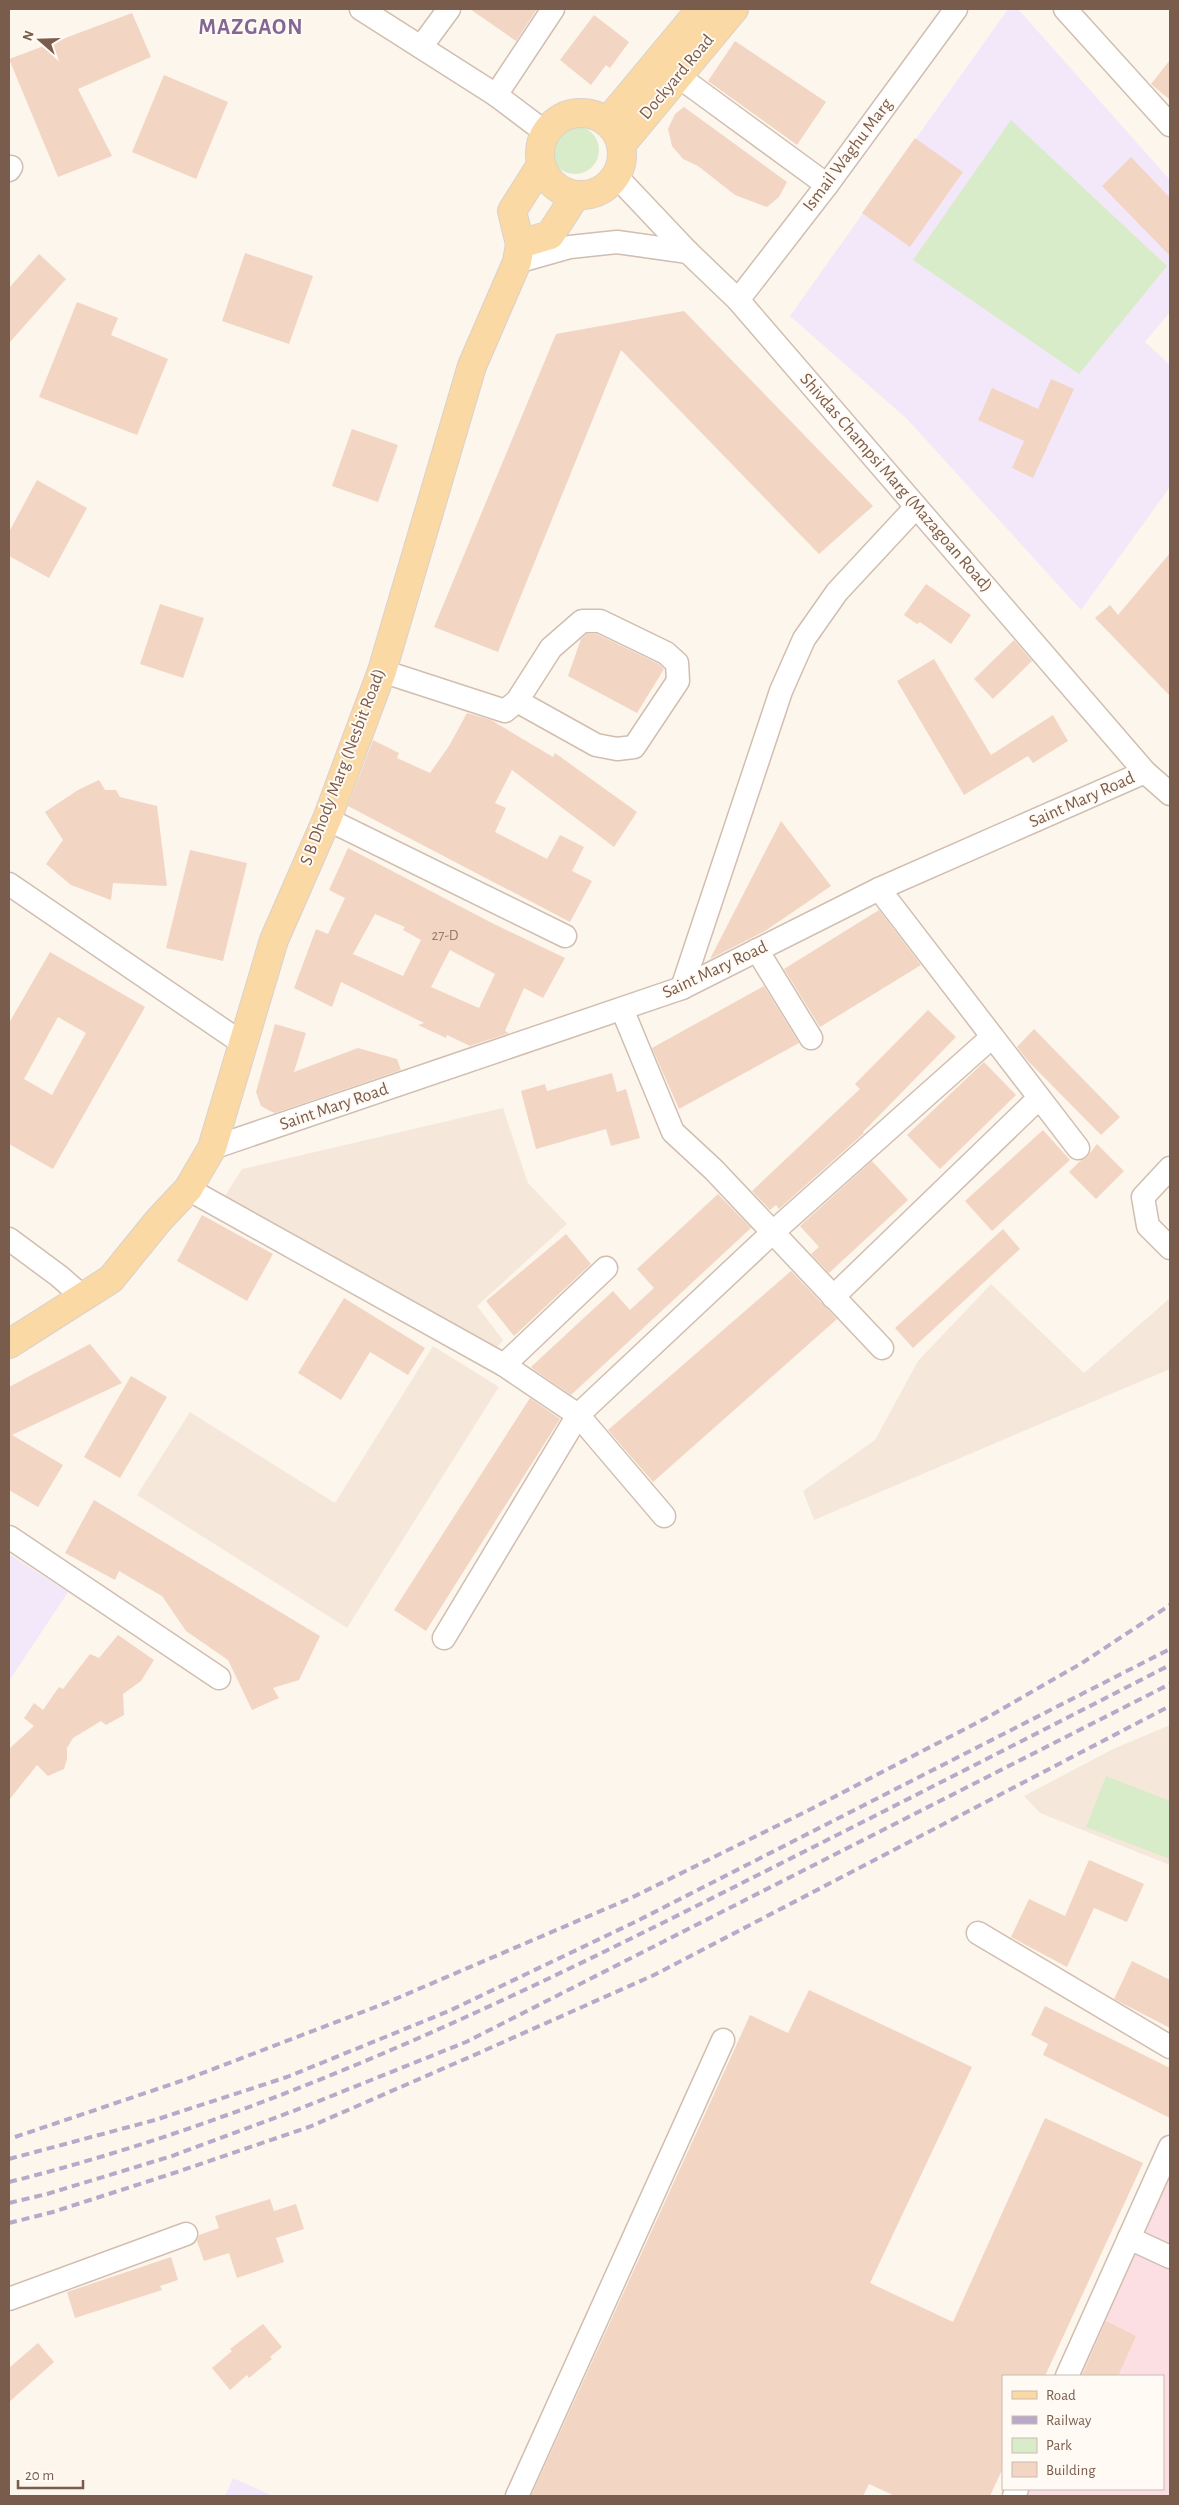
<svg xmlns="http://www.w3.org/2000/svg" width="1179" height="2505" viewBox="0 0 1179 2505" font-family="'Alegreya Sans',sans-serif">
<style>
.residential{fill:#f5e8da}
.education{fill:#f3e8fa}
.medical{fill:#fbdfe3}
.green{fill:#d8ecc9}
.building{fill:#f3d5c3;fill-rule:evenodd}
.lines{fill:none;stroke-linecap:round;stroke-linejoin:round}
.minor-casing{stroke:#d1beb0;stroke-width:25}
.major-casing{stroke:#dad1cd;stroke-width:30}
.minor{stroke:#fff;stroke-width:22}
.major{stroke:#fbd9a5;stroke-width:28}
.rail{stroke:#b9a8c9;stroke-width:4;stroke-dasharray:8 5;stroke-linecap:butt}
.labels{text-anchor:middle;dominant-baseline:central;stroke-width:4;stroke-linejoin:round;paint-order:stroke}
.number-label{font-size:15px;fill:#987a6a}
.street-label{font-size:18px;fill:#7a5c4d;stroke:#fffaf3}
.district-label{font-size:22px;font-weight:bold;letter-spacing:1px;fill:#846695;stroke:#fffaf3}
</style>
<rect width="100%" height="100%" fill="#fdf6ec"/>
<g class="residential">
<polygon points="503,1108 528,1183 567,1224 477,1306 503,1340 493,1352 225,1196 242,1169"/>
<polygon points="991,1284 1084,1373 1170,1298 1170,1369 814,1520 803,1491 875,1440 918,1361"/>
<polygon points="433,1346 499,1387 347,1628 137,1495 190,1412 335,1503"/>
<polygon points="1170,1725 1170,1865 1040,1813 1024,1796 1113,1749"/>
</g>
<g class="education">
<polygon points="1008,9 1018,9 1170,180 1170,312 1145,342 1170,365 1170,487 1081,610 907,419 790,316"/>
<polygon points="9,1554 68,1592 9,1681"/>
<polygon points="233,2478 273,2496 225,2496"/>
</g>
<polygon class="medical" points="1170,2139 1170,2496 1008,2496 1011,2489 1163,2489 1163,2376 1061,2376"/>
<g class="green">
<polygon points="1011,120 1167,266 1079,374 913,260"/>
<circle cx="575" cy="150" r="24"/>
<polygon points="1106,1776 1170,1801 1170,1859 1086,1827"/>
</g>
<g class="building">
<polygon points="470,9 537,9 516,41"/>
<polygon points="132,13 151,57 78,89 112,156 58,177 9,59"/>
<polygon points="594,15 629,42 610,68 606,65 591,85 560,60"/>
<polygon points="735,41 826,102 797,145 708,81"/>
<polygon points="1170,60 1170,100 1151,84"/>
<polygon points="164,75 228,102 196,179 132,152"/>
<polygon points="684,107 787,182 779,197 767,207 735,195 698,166 683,159 672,146 668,129 675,114"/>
<polygon points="915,138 963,172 910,247 862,213"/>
<polygon points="1131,157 1170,198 1170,256 1102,186"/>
<polygon points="245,253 313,276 289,344 222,321"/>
<polygon points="39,254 66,279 9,343 9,288"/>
<polygon points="77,302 118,318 111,335 168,359 137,435 39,397"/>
<polygon points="684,311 873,506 819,554 621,350 498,652 434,627 556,334"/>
<polygon points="1051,379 1074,389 1033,478 1012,468 1024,441 978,420 992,388 1038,409"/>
<polygon points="352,429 398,445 378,502 332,486"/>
<polygon points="37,480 87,508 49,578 9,556 9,532"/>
<polygon points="1170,553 1170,696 1095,618 1110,605 1118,615"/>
<polygon points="926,584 971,615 951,644 920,622 917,624 904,615"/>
<polygon points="160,604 204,618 183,678 140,664"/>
<polygon points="587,634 597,634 659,664 664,669 637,713 568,676 581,639"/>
<polygon points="1014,640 1032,661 993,699 974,679"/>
<polygon points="934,659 991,755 1053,715 1068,741 1033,763 1028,756 964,795 897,681"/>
<polygon points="467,713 491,720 553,757 555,753 637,812 614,847 512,770 495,803 506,808 495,832 547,859 560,835 584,847 572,871 592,881 570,922 348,806 373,740 399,753 397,758 430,773 449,746"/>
<polygon points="99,780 105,790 116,790 120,797 157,806 167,886 113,883 111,900 71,885 46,864 63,840 45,812 78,790"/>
<polygon points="781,821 831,886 765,931 710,959"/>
<path d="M348 848 494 924 565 958 543 998 524 988 505 1031 509 1033 470 1046 447 1035 446 1038 418 1025 424 1023 341 982 332 1007 294 988 316 929 328 934 345 898 329 890ZM375 914 405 927 403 930 421 940 403 976 353 954ZM450 950 495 974 479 1008 431 987Z"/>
<polygon points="190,850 247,863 223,961 166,948"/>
<polygon points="879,910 921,965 820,1027 784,969"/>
<path d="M50 952 145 1007 53 1169 9 1144V1023ZM58 1017 86 1033 52 1095 24 1079Z"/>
<polygon points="764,986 799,1043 679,1109 652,1048"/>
<polygon points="928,1010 956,1037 863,1132 864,1133 779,1209 776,1205 770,1210 752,1191 860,1089 855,1084"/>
<polygon points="275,1024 306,1033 294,1072 358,1048 397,1059 401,1070 275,1113 270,1111 261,1106 256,1092"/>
<polygon points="1034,1029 1120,1117 1101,1135 1028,1061 1017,1047"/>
<polygon points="984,1062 1016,1095 940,1169 907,1135"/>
<polygon points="612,1073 617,1092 626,1089 640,1138 611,1146 606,1129 536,1149 521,1091 545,1084 547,1091"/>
<polygon points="1043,1130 1070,1160 992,1231 965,1201"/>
<polygon points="1097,1144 1124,1171 1096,1199 1069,1172 1080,1161 1086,1158"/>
<polygon points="872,1161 908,1200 829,1273 811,1254 819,1247 800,1226"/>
<polygon points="718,1194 751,1228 571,1395 533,1369 531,1367 613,1291 630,1310 654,1288 637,1269"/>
<polygon points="202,1215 273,1254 247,1301 177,1261"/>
<polygon points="1003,1229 1020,1249 913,1348 895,1328"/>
<polygon points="566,1234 591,1264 514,1336 486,1301"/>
<polygon points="791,1271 837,1319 653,1482 608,1430"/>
<polygon points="344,1298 425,1348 408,1375 370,1352 341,1400 298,1373"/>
<polygon points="90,1344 122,1383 12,1435 63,1465 38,1507 9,1490 9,1387"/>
<polygon points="131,1376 167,1397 120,1478 84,1457"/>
<polygon points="530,1398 560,1419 426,1631 394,1610"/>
<polygon points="94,1500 320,1636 299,1680 273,1688 279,1698 252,1710 228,1660 186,1631 162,1596 119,1571 115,1580 65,1553"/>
<polygon points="118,1635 154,1660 141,1681 123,1694 124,1715 106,1725 101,1721 73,1738 67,1748 67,1759 64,1769 48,1776 37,1765 9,1800 9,1749 34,1726 24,1718 34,1703 43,1710 59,1687 63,1689 90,1654 99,1658"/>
<polygon points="1089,1860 1144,1884 1127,1922 1094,1908 1067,1967 1011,1937 1029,1899 1065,1916"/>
<polygon points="1132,1961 1170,1980 1170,2028 1114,1999"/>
<polygon points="809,1990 972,2067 870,2283 953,2322 1045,2118 1143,2163 1045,2376 1003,2376 1003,2468 990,2496 895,2496 869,2484 863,2496 531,2496 750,2015 788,2033"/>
<polygon points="1045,2006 1170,2068 1170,2118 1043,2055 1048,2044 1031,2035"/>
<polygon points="270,2199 274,2211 296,2204 304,2229 276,2238 284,2262 237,2278 229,2253 204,2261 197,2241 199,2235 219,2228 215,2216"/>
<polygon points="171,2257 178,2280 160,2286 162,2290 75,2318 67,2292"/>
<polygon points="1106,2321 1136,2336 1118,2376 1082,2376"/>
<polygon points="263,2324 282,2347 270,2357 272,2359 249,2378 247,2375 230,2390 212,2368 232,2351 230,2349"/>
<polygon points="38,2343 54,2362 9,2402 9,2368"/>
</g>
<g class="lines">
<defs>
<g id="minor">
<polyline points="361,9 496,95 545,132"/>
<polyline points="1065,9 1170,125"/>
<polyline points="421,47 449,9"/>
<polyline points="678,76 827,185"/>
<polyline points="496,95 553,9"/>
<polyline points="9,170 11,167"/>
<polyline points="617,177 688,252 738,300 1145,772 1170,794"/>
<polyline points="517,262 570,247 617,242 688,252"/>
<polyline points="738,300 827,185 956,9"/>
<polyline points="382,671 505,711 517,701 551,648 582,621 600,621 666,653 677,663 678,681 634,747 617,749 596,745 517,701"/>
<polyline points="327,819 565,936"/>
<polyline points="9,884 242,1043"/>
<polyline points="879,889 1078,1148"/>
<polyline points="757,950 811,1038"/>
<polyline points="682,988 781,691 804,639 837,592 916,507"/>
<polyline points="622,1009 673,1132 714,1170 882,1348"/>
<polyline points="212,1148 682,988 879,889 1145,772"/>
<polyline points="1170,1168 1143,1197 1148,1226 1170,1248"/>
<polyline points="188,1189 504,1365 578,1415 664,1516"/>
<polyline points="9,1239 59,1276 83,1297"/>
<polyline points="833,1297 1039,1098"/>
<polyline points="504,1365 606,1268"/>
<polyline points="9,1537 219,1678"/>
<polyline points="444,1638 578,1415 772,1233 992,1037"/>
<polyline points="978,1933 1170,2047"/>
<polyline points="1129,2238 1170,2257"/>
<polyline points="9,2299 186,2234"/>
<polyline points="1067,2376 1170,2147"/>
<polyline points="517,2496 723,2040"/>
<polyline points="1014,2496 1017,2489"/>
</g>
<g id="major">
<circle cx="581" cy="154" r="41"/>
<polyline points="607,122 701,9"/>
<polyline points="621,145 734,9"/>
<polyline points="520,244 550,235 576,195"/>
<polyline points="9,1344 111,1279 158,1221 188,1189 212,1148 274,940 327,819 382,671 472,366 517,262 520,244 512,211 541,165"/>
</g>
</defs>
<use href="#minor" class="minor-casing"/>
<use href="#major" class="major-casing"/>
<use href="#minor" class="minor"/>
<use href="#major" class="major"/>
<g class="rail">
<polyline points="15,2137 187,2079 386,2003 631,1898 811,1809 988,1717 1082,1663 1170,1605"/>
<polyline points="9,2159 155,2120 287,2077 449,2011 635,1922 1170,1649"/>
<path d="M9 2182C266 2118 507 2002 742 1883 885 1811 1028 1738 1170 1665"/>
<polyline points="9,2203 47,2194 172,2156 304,2107 466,2042 1170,1684"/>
<polyline points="9,2223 53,2212 180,2171 309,2127 472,2056 654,1975 1170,1706"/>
</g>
</g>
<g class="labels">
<g class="number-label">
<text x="445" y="935">27-D</text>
</g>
<g class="street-label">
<text transform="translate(677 77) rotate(-50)">Dockyard Road</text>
<text transform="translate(848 155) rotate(-53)">Ismail Waghu Marg</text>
<text transform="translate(896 483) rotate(49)">Shivdas Champsi Marg (Mazagoan Road)</text>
<text transform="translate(343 767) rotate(-69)">S B Dhody Marg (Nesbit Road)</text>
<text transform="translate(1082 800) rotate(-24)">Saint Mary Road</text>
<text transform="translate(715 970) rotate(-25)">Saint Mary Road</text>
<text transform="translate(334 1107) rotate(-19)">Saint Mary Road</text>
</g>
<g class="district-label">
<text x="251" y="27">MAZGAON</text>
</g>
</g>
<rect width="1179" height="2505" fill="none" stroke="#7a5c4d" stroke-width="20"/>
<rect x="1002" y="2375" width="162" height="115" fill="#fffaf3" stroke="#cabbb1"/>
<rect x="1012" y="2391" width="25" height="8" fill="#fbd9a5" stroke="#cabbb1"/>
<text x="1046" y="2400" font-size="15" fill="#7a5c4d">Road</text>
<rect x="1012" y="2416" width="25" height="8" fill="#b9a8c9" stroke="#cabbb1"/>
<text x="1046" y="2425" font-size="15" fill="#7a5c4d">Railway</text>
<rect x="1012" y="2438" width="25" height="15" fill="#d8ecc9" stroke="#cabbb1"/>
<text x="1046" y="2450" font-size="15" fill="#7a5c4d">Park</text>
<rect x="1012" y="2462" width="25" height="15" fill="#f3d5c3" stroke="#cabbb1"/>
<text x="1046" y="2475" font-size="15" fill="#7a5c4d">Building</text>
<g transform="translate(40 40) rotate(290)" stroke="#fffaf3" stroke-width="4" paint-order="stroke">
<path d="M0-4L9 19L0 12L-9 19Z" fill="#7a5c4d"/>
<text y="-8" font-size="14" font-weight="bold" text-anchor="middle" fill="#7a5c4d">N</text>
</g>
<path d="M18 2480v8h65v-8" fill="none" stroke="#7a5c4d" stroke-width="2.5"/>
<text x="25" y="2480" font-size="15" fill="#7a5c4d" stroke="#fffaf3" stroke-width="4" paint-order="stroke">20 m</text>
</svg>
